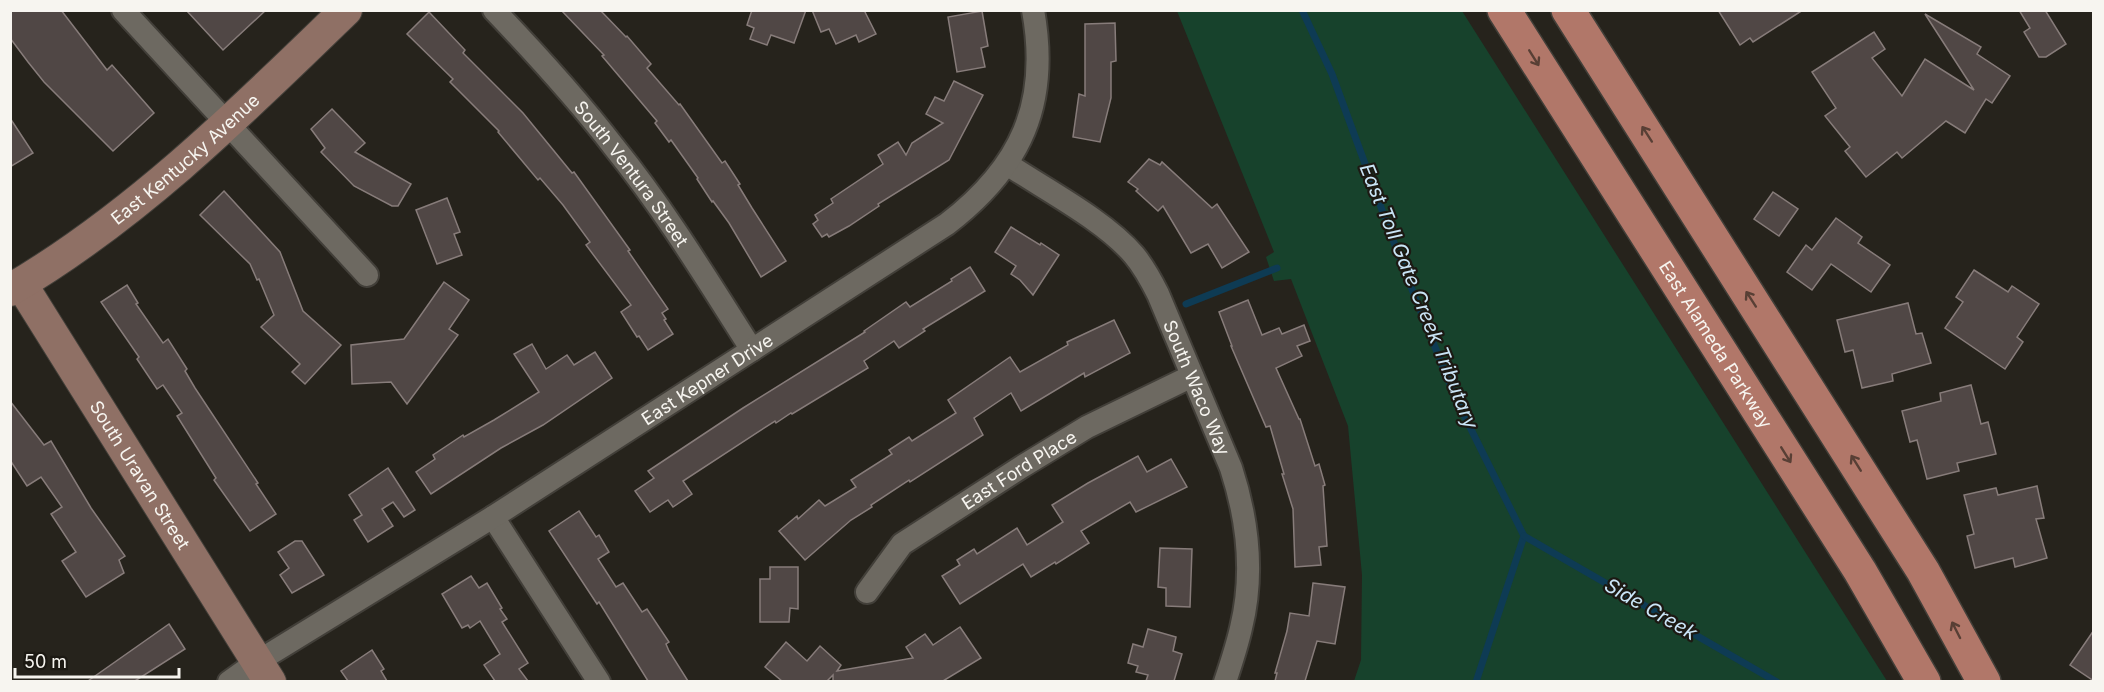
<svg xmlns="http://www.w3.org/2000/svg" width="2104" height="692" viewBox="0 0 2104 692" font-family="Inter,sans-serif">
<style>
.green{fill:#17422c}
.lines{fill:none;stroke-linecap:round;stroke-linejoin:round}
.stream{stroke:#0e3b54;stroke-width:7}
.building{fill:#504745;stroke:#877c7a;stroke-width:1.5}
.street-casing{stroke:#423f39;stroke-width:26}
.secondary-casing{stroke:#423f39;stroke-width:34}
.primary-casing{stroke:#423f39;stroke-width:36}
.street{stroke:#6d6961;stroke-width:22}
.secondary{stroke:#8f7065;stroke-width:32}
.primary{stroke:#b17769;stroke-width:33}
.oneway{stroke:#583f35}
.labels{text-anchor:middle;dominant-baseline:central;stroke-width:4.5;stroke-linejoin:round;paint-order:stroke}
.street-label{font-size:18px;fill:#f7f5f0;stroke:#1c1913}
.water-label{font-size:20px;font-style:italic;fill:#cae5f7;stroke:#1c1913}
</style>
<rect width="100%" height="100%" fill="#26231c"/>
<polygon class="green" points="1177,11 1462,11 1887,681 1354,681 1361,660 1362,575 1348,426 1291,279 1274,281 1266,257 1274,252"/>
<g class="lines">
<g class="stream">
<polyline points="1302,10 1332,74 1403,267 1455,397 1524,536 1476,682"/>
<polyline points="1186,304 1277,268"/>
<polyline points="1524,536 1777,682"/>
</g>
</g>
<g class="building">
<polygon points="10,10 61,10 107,70 112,65 154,113 113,151 44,82 28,62 10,38"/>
<polygon points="186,10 266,10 223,50"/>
<polygon points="561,10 600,10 626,37 627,36 651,64 647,68 679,105 680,104 722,163 725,161 740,184 738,185 752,208 786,261 761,277 729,223 713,201 712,202 697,179 698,178 671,140 669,142 655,123 657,121 602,56 604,55"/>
<polygon points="752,10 806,10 794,43 771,35 767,45 750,39 754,28 747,25"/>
<polygon points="812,10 868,10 865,12 876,34 859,42 856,35 836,44 829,29 821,32"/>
<polygon points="1718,10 1803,10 1753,42 1750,38 1740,45"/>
<polygon points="2019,10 2045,10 2066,44 2046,57 2039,57 2024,32 2030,28"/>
<polygon points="982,11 988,46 981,48 985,67 957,72 948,17"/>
<polygon points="429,12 465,50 463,53 523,113 572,173 574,172 630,250 628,251 668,309 662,313 666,319 664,320 673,334 648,350 639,336 637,337 621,312 631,305 586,245 590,242 563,205 540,178 538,180 498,132 499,131 450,82 453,79 407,34"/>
<polygon points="1925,14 1981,47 1977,54 2010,76 1992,103 1986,99 1965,133 1946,121 1902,158 1897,152 1866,177 1845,151 1850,147 1825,116 1836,108 1812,72 1874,32 1885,49 1872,58 1902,96 1925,59 1974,90"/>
<polygon points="1115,23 1116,61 1111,62 1111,98 1100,142 1073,137 1079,94 1085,96 1085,24"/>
<polygon points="954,81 983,95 949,160 878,204 879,206 849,226 829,237 827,234 822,237 813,224 818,220 815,215 833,203 831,199 883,164 878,155 898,142 906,155 912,143 943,123 926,114 935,97 944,101"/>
<polygon points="332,109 365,143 355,152 411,184 398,206 392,206 354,186 321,152 325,148 311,129"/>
<polygon points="10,118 33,153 10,167"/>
<polygon points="1149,159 1160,165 1162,162 1212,208 1217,204 1249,252 1222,268 1208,244 1191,253 1163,206 1158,211 1136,191 1138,189 1128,182"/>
<polygon points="224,191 280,252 303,311 341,345 305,384 292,372 300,364 261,327 274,315 259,279 257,280 250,264 200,215"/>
<polygon points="1773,192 1798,209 1779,236 1754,219"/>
<polygon points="447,198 460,232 454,234 462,255 437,264 416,210"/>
<polygon points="1836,218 1862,237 1858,243 1890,265 1871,292 1831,264 1812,290 1787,272 1806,245 1812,250"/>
<polygon points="1011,227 1040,245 1041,243 1059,255 1033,295 1020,280 1011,274 1016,266 995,252"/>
<polygon points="970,267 985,291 923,329 925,331 899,348 894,341 864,361 868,368 792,414 791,413 776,423 775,421 683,481 692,494 673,507 668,500 650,512 635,491 654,478 648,471 743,408 865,332 864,331 906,302 910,307 952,281 951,279"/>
<polygon points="1974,270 2008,292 2012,286 2039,304 2017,337 2023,342 2005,369 1945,328 1963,302 1956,297"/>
<polygon points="444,282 469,300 449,329 458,335 407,404 391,382 352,384 351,345 404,339"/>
<polygon points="127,285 138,303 136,304 163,343 168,339 187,369 185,371 195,388 258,483 256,484 276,514 250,531 214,480 216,478 177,416 182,413 163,385 157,389 137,359 139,357 101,302"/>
<polygon points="1248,300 1262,335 1279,328 1282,334 1304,325 1310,341 1297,346 1302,356 1276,368 1299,419 1300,419 1315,466 1319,464 1325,485 1323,486 1327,546 1319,547 1321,565 1295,567 1293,509 1282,474 1284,474 1270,426 1266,427 1231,346 1232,346 1219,312"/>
<polygon points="1908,303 1916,334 1922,333 1931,363 1892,374 1893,381 1862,388 1853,350 1845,352 1837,320"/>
<polygon points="1114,320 1130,353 1085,377 1084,373 1021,411 1011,393 974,418 983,435 910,482 909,480 871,505 872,507 851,520 805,560 779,531 797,516 798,519 819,500 825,506 856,487 851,480 892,454 889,450 909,437 912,441 956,413 948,400 1010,357 1020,372 1068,345 1067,342"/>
<polygon points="532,344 546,369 567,355 574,365 595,352 612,378 543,425 501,448 431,494 416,472 435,459 433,455 463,435 464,437 494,420 539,392 514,354"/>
<polygon points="1971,385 1981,424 1988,422 1996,454 1957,463 1959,471 1927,479 1917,440 1910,442 1902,411 1941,401 1940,393"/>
<polygon points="10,401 44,445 51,441 91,508 125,556 119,560 124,573 86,597 62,561 76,552 51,514 62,507 41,477 27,486 10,460"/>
<polygon points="1138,456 1147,472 1171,459 1187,487 1136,512 1130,502 1081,531 1089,543 1056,564 1055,562 1031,577 1023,564 960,604 942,576 960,565 957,560 974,549 977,554 1017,528 1027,545 1063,522 1052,505 1088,483"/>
<polygon points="388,468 415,510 404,517 393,502 382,509 393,526 368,542 354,520 362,515 349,495"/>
<polygon points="2037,486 2044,518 2036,519 2047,558 2015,567 2013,558 1975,568 1967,536 1974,534 1964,495 1996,488 1998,495"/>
<polygon points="579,511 596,537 599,535 609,552 598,559 616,587 623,583 642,612 647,609 669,642 666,644 669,651 688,681 648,681 599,602 597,604 549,531"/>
<polygon points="295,541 302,541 324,575 292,593 280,575 289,568 278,552"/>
<polygon points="1160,548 1192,549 1190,607 1166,606 1166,588 1158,587"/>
<polygon points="770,567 798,567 798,609 790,608 789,622 760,622 760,579 770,579"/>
<polygon points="471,576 479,588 487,583 502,608 500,609 507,619 502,622 528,663 519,669 528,681 495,681 484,665 500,654 480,621 470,628 468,625 462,628 442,594"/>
<polygon points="1313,583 1345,587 1335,644 1317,641 1305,681 1275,681 1277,673 1275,673 1287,631 1290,613 1309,616"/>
<polygon points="169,624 185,649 135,681 88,681"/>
<polygon points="960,627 981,658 943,681 833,681 833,675 827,681 782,681 765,667 786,642 807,661 820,646 841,665 837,671 913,658 906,647 925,634 933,645"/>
<polygon points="1148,629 1176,637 1173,651 1182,654 1174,681 1146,681 1148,675 1136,672 1138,666 1128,663 1133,644 1143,647"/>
<polygon points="2094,630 2094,681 2070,665"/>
<polygon points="372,650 384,669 381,671 387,681 348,681 341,671"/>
</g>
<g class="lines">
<defs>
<g id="street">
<polyline points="123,10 367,275"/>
<path id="s1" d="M494 10C536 54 577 99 614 147 665 210 708 281 752 350"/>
<path id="s2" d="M1007 164C1046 190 1104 220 1134 255 1144 267 1151 280 1158 294L1231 468C1248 520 1254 575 1241 628 1237 646 1231 664 1225 682"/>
<polyline points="493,517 599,682"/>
<path id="s3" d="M867 592 902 544 1023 466 1087 427 1192 376"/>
<path id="s4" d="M229 682 257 662 493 517 947 224C1021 167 1050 104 1033 10"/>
</g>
<g id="secondary">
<path id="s5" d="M21 284 270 682"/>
<path id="s6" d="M10 290C136 216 242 111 346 10"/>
</g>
<g id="primary">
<path id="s7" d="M1504 10 1860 571 1924 682"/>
<polyline points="1568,10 1923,571 1984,682"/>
</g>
</defs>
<use href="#street" class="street-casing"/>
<use href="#secondary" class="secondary-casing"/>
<use href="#primary" class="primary-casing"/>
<use href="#street" class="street"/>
<use href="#secondary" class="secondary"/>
<use href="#primary" class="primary"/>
</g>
<defs><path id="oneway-shaft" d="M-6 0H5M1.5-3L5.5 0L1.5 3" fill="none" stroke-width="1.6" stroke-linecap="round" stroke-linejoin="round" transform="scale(1.5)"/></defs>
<g class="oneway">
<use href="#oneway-shaft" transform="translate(1534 58) rotate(58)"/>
<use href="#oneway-shaft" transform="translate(1647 134) rotate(-123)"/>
<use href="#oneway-shaft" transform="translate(1751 299) rotate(-123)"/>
<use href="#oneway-shaft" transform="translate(1786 455) rotate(58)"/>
<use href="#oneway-shaft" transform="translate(1856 463) rotate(-122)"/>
<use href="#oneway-shaft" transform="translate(1956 630) rotate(-117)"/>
</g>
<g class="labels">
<g class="street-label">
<text stroke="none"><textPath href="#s6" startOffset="219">East Kentucky Avenue</textPath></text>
<text stroke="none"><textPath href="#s1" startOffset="214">South Ventura Street</textPath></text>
<text stroke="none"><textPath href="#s7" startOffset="396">East Alameda Parkway</textPath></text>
<text stroke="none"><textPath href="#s4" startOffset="566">East Kepner Drive</textPath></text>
<text stroke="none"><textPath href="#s2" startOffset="304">South Waco Way</textPath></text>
<text stroke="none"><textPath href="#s3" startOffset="198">East Ford Place</textPath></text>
<text stroke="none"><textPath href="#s5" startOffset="225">South Uravan Street</textPath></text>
</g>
<g class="water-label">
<text transform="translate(1419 296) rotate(68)">East Toll Gate Creek Tributary</text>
<text transform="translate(1651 609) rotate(30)">Side Creek</text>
</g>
</g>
<rect width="2104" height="692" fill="none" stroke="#f7f5f0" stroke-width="24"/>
<path d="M15 668v9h164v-9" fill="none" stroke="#f7f5f0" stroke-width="3"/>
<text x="24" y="668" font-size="18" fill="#f7f5f0" stroke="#1c1913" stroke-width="4.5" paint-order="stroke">50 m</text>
</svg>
